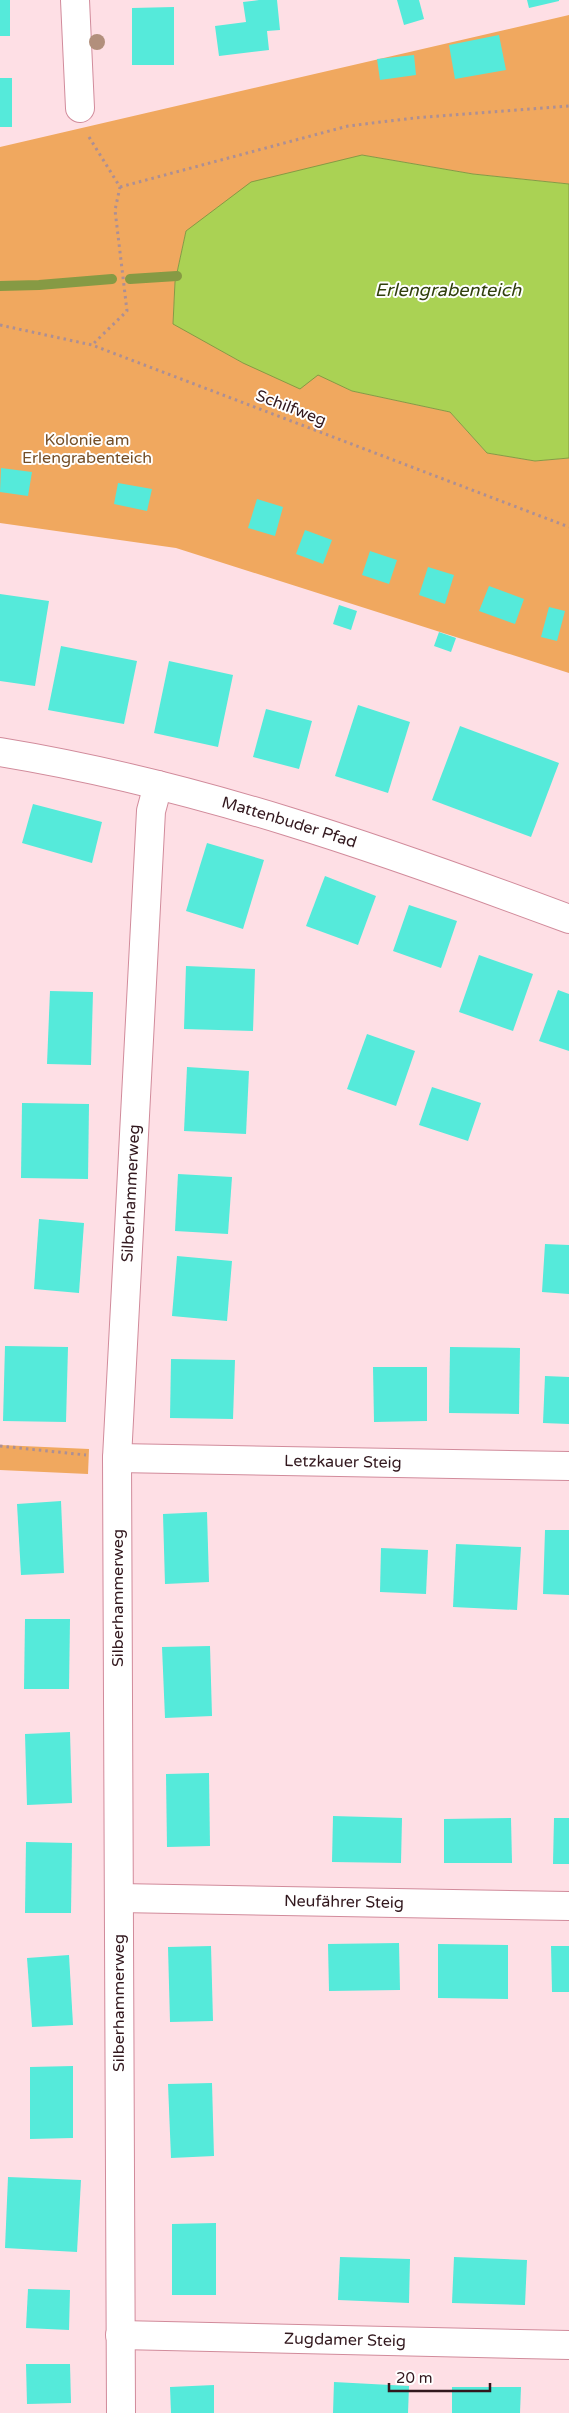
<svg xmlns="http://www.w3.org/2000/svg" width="569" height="2413" viewBox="0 0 569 2413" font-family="'Varela Round',sans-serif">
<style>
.green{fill:#f0a85f}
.water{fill:#aad254;stroke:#869a44}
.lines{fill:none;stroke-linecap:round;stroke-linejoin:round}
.stream{stroke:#869a44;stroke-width:10}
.building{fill:#55eada}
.minor-casing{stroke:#d18b9b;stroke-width:30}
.path{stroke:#ac8f95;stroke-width:3;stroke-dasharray:2.5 4;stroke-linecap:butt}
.minor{stroke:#fff;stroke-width:28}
.tree{fill:#b28f7c}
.labels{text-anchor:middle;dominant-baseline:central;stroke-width:4;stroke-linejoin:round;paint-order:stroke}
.street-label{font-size:16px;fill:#32181e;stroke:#fff}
.park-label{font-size:16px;fill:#744e26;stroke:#fff}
.water-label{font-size:18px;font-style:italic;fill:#31400d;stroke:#fff}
</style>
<rect width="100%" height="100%" fill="#fedfe5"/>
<g class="green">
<polygon points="569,15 569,184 473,174 362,155 186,231 175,282 173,323 243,363 318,374 352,391 450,412 487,453 535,461 569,458 569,673 176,548 0,523 0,147"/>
<polygon points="0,1445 89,1449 88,1474 0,1470"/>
</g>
<polygon class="water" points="362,155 473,174 569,184 569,458 535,461 487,453 450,412 352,391 318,375 300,389 243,363 173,324 175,282 186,231 251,182"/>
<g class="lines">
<g class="stream">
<polyline points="130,279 177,276"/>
<polyline points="0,286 39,285 112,279"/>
</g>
</g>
<g class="building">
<rect x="0" y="0" width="10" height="36"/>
<polygon points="259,0 277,0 280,30 267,31 269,50 219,56 215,26 246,22 243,2"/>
<polygon points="397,0 419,0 424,19 404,25"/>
<polygon points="527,0 559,0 559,1 529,8"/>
<polygon points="174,7 174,65 132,65 132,8"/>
<polygon points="499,35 506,70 455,79 449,45"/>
<polygon points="414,55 416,75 380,80 377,59"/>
<rect x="0" y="78" width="12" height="49"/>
<polygon points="1,468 32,472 28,496 0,492"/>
<polygon points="118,483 152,489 147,511 114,504"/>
<polygon points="257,499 283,507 275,536 248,528"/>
<polygon points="305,530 332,540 323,564 296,554"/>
<polygon points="370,551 397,560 389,584 362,575"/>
<polygon points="428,567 454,575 445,604 419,595"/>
<polygon points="489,586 524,599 515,624 479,611"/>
<polygon points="0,594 49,601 35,686 0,681"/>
<polygon points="339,605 357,611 351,630 333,624"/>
<polygon points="549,607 565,611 557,641 541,637"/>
<polygon points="439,632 456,638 451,652 434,646"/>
<polygon points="61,646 137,661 124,724 48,710"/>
<polygon points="169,661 233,675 218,747 154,733"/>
<polygon points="358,705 410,722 388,793 335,776"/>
<polygon points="266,709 312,721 299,769 253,757"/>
<polygon points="460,726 559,763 531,837 432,800"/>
<polygon points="33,804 102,822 92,863 22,843"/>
<polygon points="207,843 264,860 243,929 186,911"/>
<polygon points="325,876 376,896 358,945 306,926"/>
<polygon points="409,905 457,921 441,968 393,951"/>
<polygon points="479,955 533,974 513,1031 459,1012"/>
<polygon points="186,966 255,969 253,1031 184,1029"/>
<polygon points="558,990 569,994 569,1051 539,1041"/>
<polygon points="50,991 93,992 91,1065 47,1064"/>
<polygon points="367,1034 415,1051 396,1106 347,1089"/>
<polygon points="187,1067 249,1071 246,1134 184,1131"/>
<polygon points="432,1087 481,1103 468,1141 419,1125"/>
<polygon points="22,1103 89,1104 88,1179 21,1178"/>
<polygon points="178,1174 232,1177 228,1234 175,1231"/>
<polygon points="39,1219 84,1223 79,1293 34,1289"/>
<polygon points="545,1244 569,1245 569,1294 542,1292"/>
<polygon points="177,1256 232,1261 227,1321 172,1316"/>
<polygon points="5,1346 68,1347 66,1422 3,1421"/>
<polygon points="450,1347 520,1348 519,1414 449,1413"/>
<polygon points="171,1359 235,1360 233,1419 170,1418"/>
<polygon points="373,1367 427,1367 427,1421 374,1422"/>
<polygon points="545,1376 569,1377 569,1424 543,1423"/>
<polygon points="61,1501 64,1573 21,1575 17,1504"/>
<polygon points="207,1512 209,1582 165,1584 163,1514"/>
<polygon points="545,1530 569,1530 569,1595 543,1594"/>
<polygon points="456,1544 521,1547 517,1610 453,1607"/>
<polygon points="381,1548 428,1550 426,1594 380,1592"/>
<polygon points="25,1619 70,1619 69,1689 24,1689"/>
<polygon points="210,1646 212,1716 165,1718 162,1647"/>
<polygon points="70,1732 72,1803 27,1805 25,1734"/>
<polygon points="209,1773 210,1846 167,1847 166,1774"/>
<polygon points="333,1816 402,1818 401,1863 332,1862"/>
<polygon points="511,1818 512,1863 444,1863 444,1819"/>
<polygon points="554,1818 569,1818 569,1864 553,1864"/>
<polygon points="26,1842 72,1843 71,1913 25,1913"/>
<polygon points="399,1943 400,1990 329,1991 328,1944"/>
<polygon points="438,1944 508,1945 508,1999 438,1998"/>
<polygon points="211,1946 213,2021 170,2022 168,1947"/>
<polygon points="551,1946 569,1946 569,1992 552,1992"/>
<polygon points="69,1955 73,2025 32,2027 27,1958"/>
<polygon points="73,2066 73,2138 30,2139 30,2067"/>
<polygon points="212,2083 214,2156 171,2158 168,2084"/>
<polygon points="8,2177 81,2180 77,2252 5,2248"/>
<polygon points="216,2223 216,2295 172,2295 172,2224"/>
<polygon points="340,2257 410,2259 409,2303 338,2300"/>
<polygon points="454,2257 527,2260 525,2305 452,2303"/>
<polygon points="28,2289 70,2290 69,2330 26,2328"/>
<polygon points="26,2364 70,2364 71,2403 27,2404"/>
<polygon points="334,2382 409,2386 408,2413 333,2413"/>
<polygon points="214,2385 214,2413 171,2413 170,2387"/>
<polygon points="452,2387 521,2387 520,2413 452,2413"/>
</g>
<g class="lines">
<defs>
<g id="minor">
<polyline points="75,0 80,108"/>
<path id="s1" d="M0 752C196 784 384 850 569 919"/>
<path id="s2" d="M117 1458 569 1466"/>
<path id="s3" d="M119 1898 569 1906"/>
<path id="s4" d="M120 2335 569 2345"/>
<path id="s5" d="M121 2413 117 1458 151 811 158 785"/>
</g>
</defs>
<use href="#minor" class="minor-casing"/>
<g class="path">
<polyline points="89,137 120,187 115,210 127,311 92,345"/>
<polyline points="120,187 348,126 414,118 569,106"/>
<polyline points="0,325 92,345 569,527"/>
<polyline points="0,1446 86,1455"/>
</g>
<use href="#minor" class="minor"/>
</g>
<circle class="tree" cx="97" cy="42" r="8"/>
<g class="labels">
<g class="street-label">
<text transform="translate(291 408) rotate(21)">Schilfweg</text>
<text stroke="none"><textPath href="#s1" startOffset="298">Mattenbuder Pfad</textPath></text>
<text stroke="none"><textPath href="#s5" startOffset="1220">Silberhammerweg</textPath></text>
<text stroke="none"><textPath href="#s2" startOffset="226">Letzkauer Steig</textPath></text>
<text transform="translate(118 1598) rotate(-90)">Silberhammerweg</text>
<text stroke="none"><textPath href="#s3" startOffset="225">Neufährer Steig</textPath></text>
<text transform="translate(119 2003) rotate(-90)">Silberhammerweg</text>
<text stroke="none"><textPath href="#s4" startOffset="225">Zugdamer Steig</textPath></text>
</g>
<g class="park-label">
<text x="87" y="440">Kolonie am<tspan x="87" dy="18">Erlengrabenteich</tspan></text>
</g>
<g class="water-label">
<text x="448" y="290">Erlengrabenteich</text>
</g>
</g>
<path d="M389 2383v8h101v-8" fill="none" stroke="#32181e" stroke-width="2.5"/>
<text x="396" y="2383" font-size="15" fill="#32181e" stroke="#ffffff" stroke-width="4" paint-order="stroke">20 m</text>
</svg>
